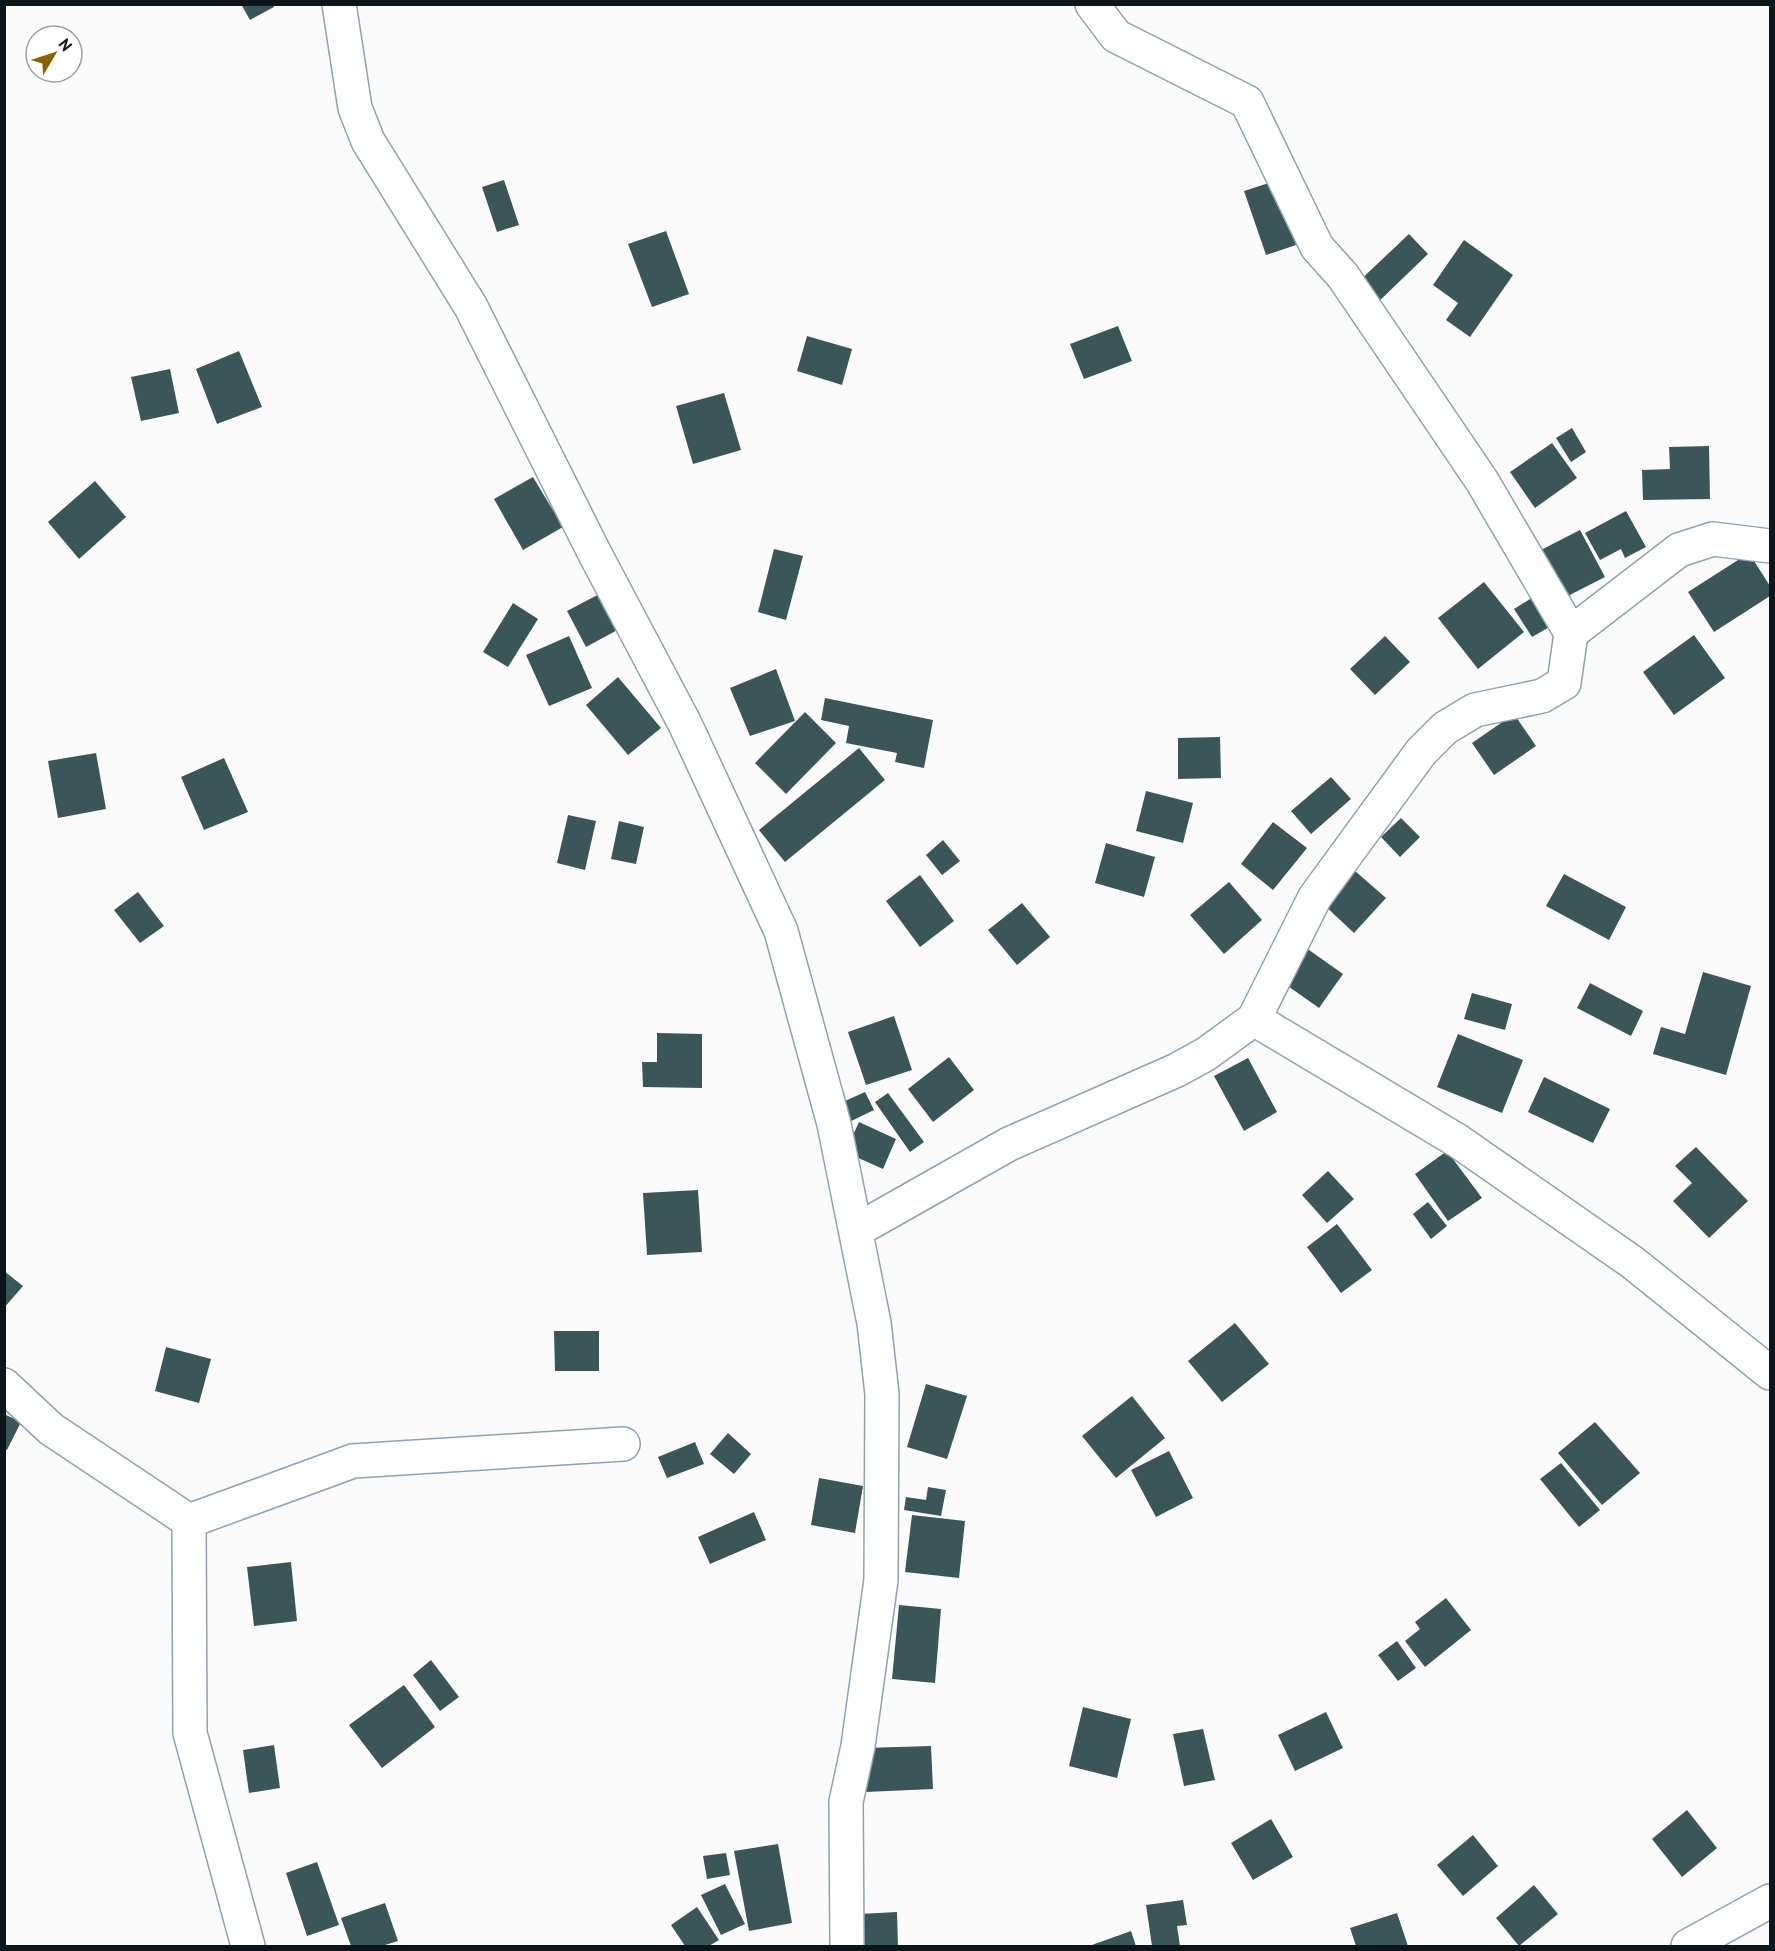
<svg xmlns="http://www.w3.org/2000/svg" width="1775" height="1951" viewBox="0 0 1775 1951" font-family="'PT Sans',sans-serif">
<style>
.building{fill:#3a5659}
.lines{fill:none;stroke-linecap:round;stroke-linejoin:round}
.street-casing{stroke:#8da3b3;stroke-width:36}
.street{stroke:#fff;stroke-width:33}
</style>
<rect width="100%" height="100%" fill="#fbfbfb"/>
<g class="building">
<polygon points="241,4 273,4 274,7 250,20"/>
<polygon points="504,180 519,225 497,232 482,187"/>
<polygon points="1275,181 1296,245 1266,255 1244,191"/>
<polygon points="666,231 689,294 652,307 628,244"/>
<polygon points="1409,234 1428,254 1374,306 1355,285"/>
<polygon points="1464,240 1513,275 1470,337 1446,320 1458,303 1433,285"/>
<polygon points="1118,326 1132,361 1084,379 1070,344"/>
<polygon points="807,336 852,349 842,385 797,371"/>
<polygon points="239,351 262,407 217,424 196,369"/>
<polygon points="170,369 179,413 141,421 131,377"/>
<polygon points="724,393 741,450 693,464 676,406"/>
<polygon points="1572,428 1586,452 1571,462 1556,438"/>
<polygon points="1552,443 1577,478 1535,508 1510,472"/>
<polygon points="1709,446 1710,499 1643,500 1642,470 1670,469 1669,447"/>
<polygon points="533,477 563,527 523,550 494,499"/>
<polygon points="95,481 126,517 79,559 48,522"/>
<polygon points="1626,511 1646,547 1625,558 1621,549 1600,560 1585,533"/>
<polygon points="1580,530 1605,577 1562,599 1537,552"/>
<polygon points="774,549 803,556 786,620 758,612"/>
<polygon points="1749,553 1770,586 1770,596 1714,632 1688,592"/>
<polygon points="1484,582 1524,632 1478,669 1438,618"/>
<polygon points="603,592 623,627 586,647 567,611"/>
<polygon points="1535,596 1553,625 1532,637 1514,609"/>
<polygon points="513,603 538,619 508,667 483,652"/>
<polygon points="1694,635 1725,678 1674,715 1643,672"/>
<polygon points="569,636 592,688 549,706 526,655"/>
<polygon points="1385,636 1410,662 1375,695 1350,669"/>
<polygon points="776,669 795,721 750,736 730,688"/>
<polygon points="618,677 661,728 628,755 586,705"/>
<polygon points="825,698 933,720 924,768 895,762 897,753 846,743 849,726 821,720"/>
<polygon points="805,712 836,743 786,794 755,763"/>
<polygon points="1514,714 1536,746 1494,775 1472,743"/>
<polygon points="1220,737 1221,778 1178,779 1178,738"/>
<polygon points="859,748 885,780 785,862 759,830"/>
<polygon points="96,753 106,809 58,818 48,761"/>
<polygon points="224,758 248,812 204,830 181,777"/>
<polygon points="1331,777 1351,799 1311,834 1291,811"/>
<polygon points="1146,791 1193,803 1183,843 1136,831"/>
<polygon points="568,815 596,821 585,870 557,863"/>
<polygon points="1401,818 1420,837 1400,857 1381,837"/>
<polygon points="619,821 644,827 636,864 611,859"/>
<polygon points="1273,822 1307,848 1273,890 1241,864"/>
<polygon points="943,840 960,861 942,875 926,855"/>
<polygon points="1106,843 1155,857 1144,897 1095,883"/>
<polygon points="1354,870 1386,898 1354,933 1323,904"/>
<polygon points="1564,874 1626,907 1609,940 1546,906"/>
<polygon points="920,875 954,921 920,947 886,901"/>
<polygon points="1229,882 1262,920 1224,954 1190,915"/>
<polygon points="138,892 164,926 140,943 114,910"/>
<polygon points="1022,903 1050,937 1017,965 988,930"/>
<polygon points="1302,945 1343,974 1319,1008 1278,979"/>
<polygon points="1703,972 1751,986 1726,1075 1653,1054 1661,1027 1685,1034"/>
<polygon points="1590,983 1643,1011 1631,1036 1577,1008"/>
<polygon points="1472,993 1512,1004 1505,1030 1464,1019"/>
<polygon points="894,1016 912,1070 866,1085 848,1032"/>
<polygon points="657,1033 702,1034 702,1088 643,1087 642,1062 657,1062"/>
<polygon points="1458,1034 1523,1060 1502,1113 1437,1087"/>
<polygon points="949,1057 974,1090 933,1122 908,1089"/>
<polygon points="1248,1058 1277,1112 1244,1131 1214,1076"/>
<polygon points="1544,1077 1610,1109 1593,1143 1528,1112"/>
<polygon points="865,1092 874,1110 845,1124 836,1105"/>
<polygon points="888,1093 924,1142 910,1152 875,1102"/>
<polygon points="859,1122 896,1139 883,1169 845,1152"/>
<polygon points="1696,1147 1748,1201 1709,1238 1673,1201 1692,1183 1675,1166"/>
<polygon points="1447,1151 1482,1198 1448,1221 1415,1174"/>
<polygon points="1328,1171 1354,1199 1327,1223 1302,1195"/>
<polygon points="698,1190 702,1252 647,1255 643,1193"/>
<polygon points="1428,1202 1447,1226 1431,1239 1413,1214"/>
<polygon points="1337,1224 1372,1270 1341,1293 1307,1247"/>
<polygon points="4,1271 23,1286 4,1308"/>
<polygon points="1235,1323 1269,1364 1222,1402 1188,1361"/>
<polygon points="554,1331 599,1331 599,1371 555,1371"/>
<polygon points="166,1347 211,1359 199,1403 155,1391"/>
<polygon points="926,1384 967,1396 947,1459 907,1447"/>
<polygon points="1132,1396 1165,1438 1116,1478 1082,1436"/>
<polygon points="4,1414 21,1422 7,1450 4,1448"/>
<polygon points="1595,1422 1640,1473 1602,1505 1558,1453"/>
<polygon points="728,1433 751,1454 734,1474 710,1454"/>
<polygon points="695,1442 704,1464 667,1478 658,1457"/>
<polygon points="1169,1451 1193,1498 1156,1517 1131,1470"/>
<polygon points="1561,1463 1600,1510 1579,1527 1540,1479"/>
<polygon points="819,1478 863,1486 855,1533 811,1525"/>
<polygon points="928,1487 946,1490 941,1516 904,1510 906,1497 926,1500"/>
<polygon points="754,1512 766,1540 710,1564 698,1537"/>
<polygon points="912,1515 965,1521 959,1578 905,1572"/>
<polygon points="291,1562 297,1621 254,1626 247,1567"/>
<polygon points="1446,1598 1471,1630 1425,1667 1405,1641 1420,1629 1415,1622"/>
<polygon points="899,1605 941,1609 935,1683 892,1679"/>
<polygon points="1397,1641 1416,1668 1398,1681 1378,1655"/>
<polygon points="431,1660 459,1697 440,1711 413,1675"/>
<polygon points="404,1685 435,1727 382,1768 349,1725"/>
<polygon points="1083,1707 1131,1719 1117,1778 1069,1766"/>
<polygon points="1326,1712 1343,1748 1295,1771 1278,1735"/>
<polygon points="1203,1729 1215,1780 1184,1786 1173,1734"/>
<polygon points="274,1745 280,1788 249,1793 243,1750"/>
<polygon points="931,1746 933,1789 866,1792 864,1748"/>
<polygon points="1687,1810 1717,1848 1682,1877 1652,1839"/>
<polygon points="1271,1819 1293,1857 1253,1880 1231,1843"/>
<polygon points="1473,1835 1498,1866 1463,1896 1437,1865"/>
<polygon points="778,1844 792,1923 749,1931 734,1851"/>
<polygon points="726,1853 730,1875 707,1879 703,1856"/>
<polygon points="317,1862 339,1925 307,1936 286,1873"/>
<polygon points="725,1884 745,1924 721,1935 701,1895"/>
<polygon points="1534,1885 1558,1914 1519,1946 1496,1918"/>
<polygon points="1183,1900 1187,1925 1177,1926 1180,1946 1152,1946 1146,1905"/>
<polygon points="385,1903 398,1941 382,1946 351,1946 341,1918"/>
<polygon points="697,1907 719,1940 709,1946 685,1946 671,1925"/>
<polygon points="897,1912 898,1946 860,1946 859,1914"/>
<polygon points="1397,1913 1408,1946 1356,1946 1350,1928"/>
<polygon points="1131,1931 1136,1946 1089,1946"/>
</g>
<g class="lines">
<defs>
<g id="street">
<polyline points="339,4 355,108 368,141 471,307 594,552 685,724 781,931 834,1124 874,1323 882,1394 881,1580 858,1746 846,1802 847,1946"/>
<polyline points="1571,633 1679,550 1713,539 1770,546"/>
<polyline points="1254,1019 1458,1141 1632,1262 1770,1373"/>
<polyline points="857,1230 1009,1144 1177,1070 1206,1054 1254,1019 1315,897 1421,752 1445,728 1475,710 1542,696 1564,683 1571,633 1482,481 1343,276 1317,247 1247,102 1116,36 1092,4"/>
<polyline points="4,1385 51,1429 189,1521 190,1733 248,1946"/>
<polyline points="189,1521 353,1461 623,1444"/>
<polyline points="1688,1946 1770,1901"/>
</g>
</defs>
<use href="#street" class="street-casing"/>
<use href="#street" class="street"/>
</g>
<rect width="1775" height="1951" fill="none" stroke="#0c151a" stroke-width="12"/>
<g transform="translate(54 54) rotate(51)"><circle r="28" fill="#ffffff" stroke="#9ea1a3" stroke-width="1.5"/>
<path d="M0-4.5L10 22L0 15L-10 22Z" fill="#8a6202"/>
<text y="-9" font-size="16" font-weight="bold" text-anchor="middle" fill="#0c151a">N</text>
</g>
</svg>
